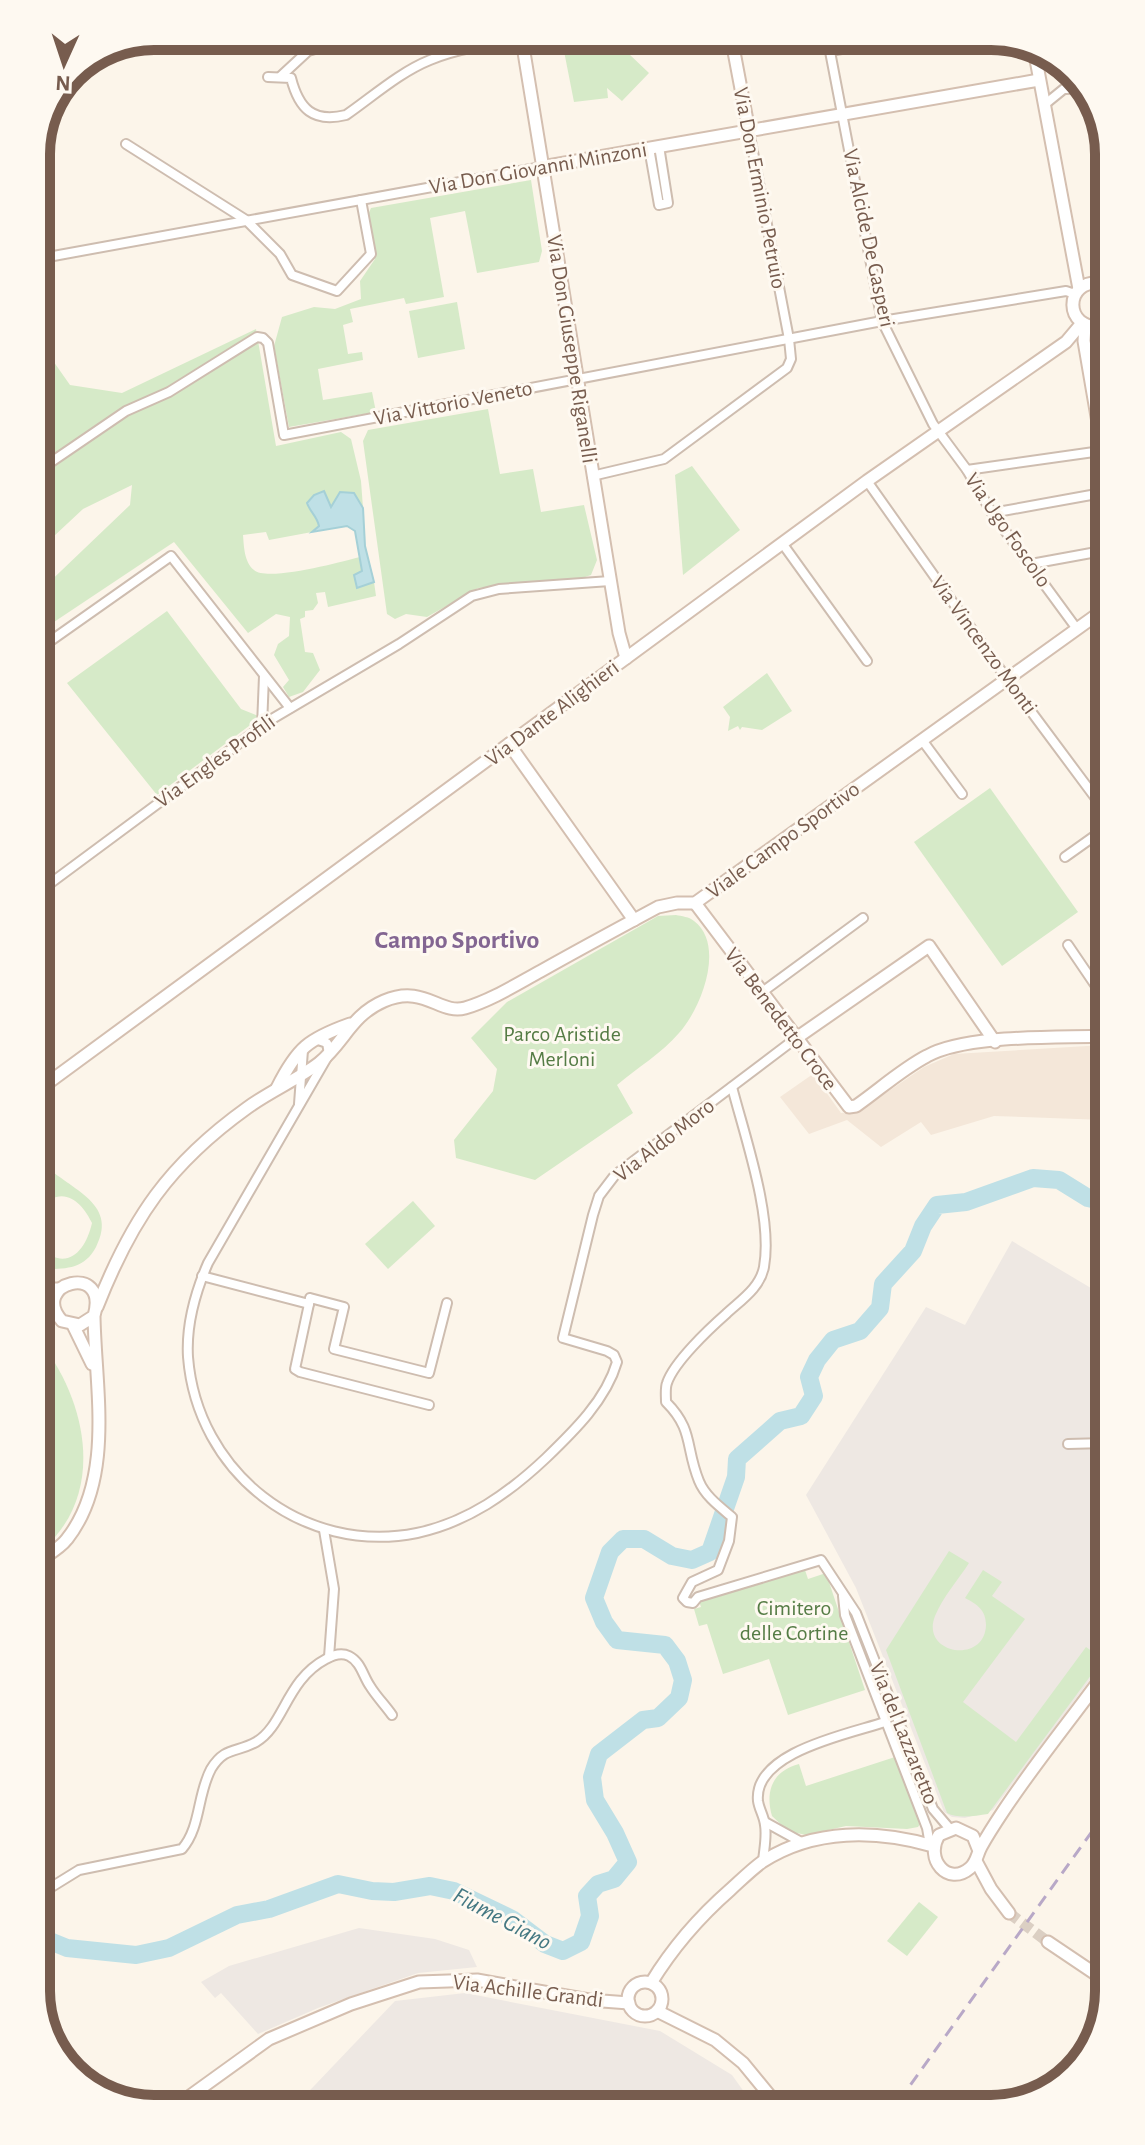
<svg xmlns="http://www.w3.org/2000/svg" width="1145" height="2145" viewBox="0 0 1145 2145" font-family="'Alegreya Sans',sans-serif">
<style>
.residential{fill:#f4e7d9}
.industrial{fill:#eee8e3}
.green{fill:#d6eac8}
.water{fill:#bfe0e6;stroke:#a5d0d7;stroke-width:2}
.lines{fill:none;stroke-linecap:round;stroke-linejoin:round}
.river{stroke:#bfe0e6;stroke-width:18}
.secondary-tunnel{stroke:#dbcfc3;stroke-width:11;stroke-dasharray:11 5.5;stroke-linecap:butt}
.street-casing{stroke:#cebdb0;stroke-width:12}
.secondary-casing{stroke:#d4bfb0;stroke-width:15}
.street{stroke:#fff;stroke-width:8}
.secondary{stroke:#fff;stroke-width:11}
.rail{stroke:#b8a8c7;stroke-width:3;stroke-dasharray:12 8;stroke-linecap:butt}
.labels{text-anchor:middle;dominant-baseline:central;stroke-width:6;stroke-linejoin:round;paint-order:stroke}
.street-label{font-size:22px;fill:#775c4e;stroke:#fef9f1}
.park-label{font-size:22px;fill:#557c45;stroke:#fef9f1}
.water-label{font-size:24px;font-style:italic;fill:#447882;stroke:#fef9f1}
.quarter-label{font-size:26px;font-weight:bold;fill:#836692;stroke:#fef9f1}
.rim{fill:none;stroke:#775c4e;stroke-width:10}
</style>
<rect width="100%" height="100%" fill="#fcf5ea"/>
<polygon class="residential" points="1104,1045 1105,1120 994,1116 931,1135 921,1122 881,1147 847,1120 809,1134 780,1097 813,1074 841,1113 858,1112 924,1067 954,1054"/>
<g class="industrial">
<polygon points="1012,1241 1106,1297 1107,1657 993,1810 965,1818 952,1817 944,1812 856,1588 806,1495 926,1307 965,1325"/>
<polygon points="359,1928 435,1939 469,1950 477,1967 418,1973 318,2008 258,2034 221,1993 215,1998 201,1982 229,1966"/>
<polygon points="465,1993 660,2031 732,2075 752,2103 294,2107 395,2001"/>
</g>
<g class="green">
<polygon points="572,36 610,36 649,73 622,101 607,88 608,98 574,102 563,46"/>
<polygon points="531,180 542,251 539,262 477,273 465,211 430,218 444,297 406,304 404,298 350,309 353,322 343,325 348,354 362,352 363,360 318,369 323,400 372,392 376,412 289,427 274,346 282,317 314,307 335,309 361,299 360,281 375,259 368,215 371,208"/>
<polygon points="457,302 465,349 418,358 409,311"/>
<path d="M256 329 276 446 341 432 351 439 361 481 363 508 354 493 318 519 319 526 312 532 269 540 266 532 243 535C244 546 244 562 254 570 267 582 341 562 360 557L362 572 358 588 374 582 376 596 328 607 325 592 316 593 318 603 313 610 305 611V617L300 619 305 652 313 653 320 670 303 692 289 697 283 687 289 680 274 655 278 644 289 636 290 617 276 614 248 633 174 542 39 632 38 593 130 505 132 485 83 509 38 551 37 338 70 385 122 393Z"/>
<polygon points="488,409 500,474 533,469 541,512 584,505 597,560 591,575 582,578 478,588 427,617 406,614 395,619 387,614 363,441 368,430"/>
<polygon points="692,466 740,530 683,575 675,475"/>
<polygon points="167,611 241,709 261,717 157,795 67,683"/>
<polygon points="767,673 792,711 762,730 742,727 740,730 738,726 728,731 730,717 723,707"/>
<polygon points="990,788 1078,912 1002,966 914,842"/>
<path d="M676 915C681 916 690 917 694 921 726 945 701 1009 679 1033 662 1053 637 1068 617 1085L633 1113 535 1180 456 1158 454 1140 493 1091 497 1069 471 1038 507 1002 658 916Z"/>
<path d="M41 1161C66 1189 120 1201 96 1247 84 1270 64 1269 42 1269L41 1249C68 1272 86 1250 92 1223 85 1208 70 1189 51 1199L41 1224V1197L46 1185 41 1176Z"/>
<polygon points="413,1201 435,1226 388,1269 365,1244"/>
<path d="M42 1344C87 1403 106 1494 43 1549Z"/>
<path d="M949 1551 969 1563C958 1580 943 1597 935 1616 920 1654 985 1665 986 1625 986 1610 977 1604 965 1598L983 1570 1002 1582 992 1596 1025 1619 963 1702 1016 1742 1086 1647 1103 1659 988 1814C975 1816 958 1819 947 1813L886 1650Z"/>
<polygon points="804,1567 808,1579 826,1573 865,1690 788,1715 769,1659 723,1674 707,1624 699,1626 694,1609 701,1607 699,1601"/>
<path d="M895 1757 920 1824 918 1827 907 1829 846 1826 806 1835 788 1831 772 1816C765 1792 772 1771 799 1764L806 1786Z"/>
<polygon points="919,1902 938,1917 907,1956 887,1941"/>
</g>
<path class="water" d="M324 491 331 507 340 492 354 493 363 508 365 546 374 582 357 588 354 575 362 571 355 531 347 526 312 532 319 526C317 516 310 512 307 503L314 495Z"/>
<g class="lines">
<polyline class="river" points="45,1939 67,1948 136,1955 169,1948 237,1915 269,1909 338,1884 372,1891 394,1892 430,1886 454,1891 512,1919 545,1944 563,1951 581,1942 590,1916 587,1896 598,1884 614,1879 628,1862 615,1833 595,1800 592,1777 599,1754 643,1720 658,1718 679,1698 683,1680 677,1661 665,1645 617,1640 604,1622 594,1598 610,1552 623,1539 644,1539 672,1556 692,1560 710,1552 736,1477 737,1459 780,1421 801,1416 814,1396 809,1377 817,1360 833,1340 860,1331 880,1308 883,1284 913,1251 923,1226 937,1205 966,1202 1033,1178 1059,1180 1088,1198 1105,1202"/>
<polyline class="secondary-tunnel" points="1009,1913 1048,1942"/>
<defs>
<g id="street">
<polyline points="827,36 882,321 933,424 967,470 992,513 1077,629"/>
<polyline points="830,51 917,36"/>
<polyline points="281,76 308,51 351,39 353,36"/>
<path d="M268 77 291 78C299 109 313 123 346 115 372 97 400 72 430 60 459 48 491 44 522 40"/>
<polyline points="1066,89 1083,88"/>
<polyline points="1044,105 1076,79"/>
<polyline points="126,144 246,220 280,254 292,275 337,291 371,254 361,200"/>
<polyline points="649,148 659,205 668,203 659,146"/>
<polyline points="37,259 542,167"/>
<polyline points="967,470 1101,451"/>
<polyline points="38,471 126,411 169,392 257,337 263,338 268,343 284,435 882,321 1066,291 1075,294"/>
<polyline points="592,476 664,459 787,368 791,359 789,339 749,131"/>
<polyline points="867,481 1007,679 1103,808"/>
<polyline points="992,513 1102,493"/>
<polyline points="782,543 867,661"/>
<polyline points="1031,564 1102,551"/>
<polyline points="49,642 171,556 290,708"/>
<polyline points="262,726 264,676"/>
<polyline points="922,740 962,794"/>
<polyline points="1065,857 1103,830"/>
<polyline points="40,891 272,719 399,644 472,596 499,589 610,581"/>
<polyline points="1068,945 1104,998"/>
<polyline points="761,993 863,918"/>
<path d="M315 1039 327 1043 329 1054 208 1263C195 1293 186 1324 188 1357 197 1472 303 1556 417 1533 468 1522 509 1493 546 1458 574 1431 606 1400 617 1362L614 1355 607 1351 563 1338 593 1215 599 1196 615 1175 795 1039"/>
<path d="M732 1087C745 1137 773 1217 764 1267 760 1288 741 1300 726 1314 709 1329 674 1362 667 1383 665 1388 666 1396 666 1402 694 1430 685 1447 699 1481 705 1496 720 1507 732 1517L729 1541 718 1570 692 1582 683 1598 687 1602 693 1603 698 1597 821 1560 856 1613 933 1809 950 1829"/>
<polyline points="299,1104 303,1050"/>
<polyline points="202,1276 309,1304 310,1298 344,1307 334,1349 429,1373 447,1303"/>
<polyline points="309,1304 295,1369 300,1372 429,1405"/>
<polyline points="1068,1444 1106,1443"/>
<polyline points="324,1530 334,1589 329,1657"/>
<polyline points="843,1596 845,1615 927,1828 930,1845"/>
<polyline points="765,1822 803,1843"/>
<path d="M763 1862C764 1849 767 1837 765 1825 764 1816 759 1809 758 1801 753 1752 849 1734 885 1722"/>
<path d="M45 1891 79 1870 182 1849C201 1827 197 1795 211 1769 225 1746 237 1753 256 1742 284 1726 286 1680 326 1659 333 1655 341 1652 349 1656 361 1662 363 1676 370 1686 376 1696 385 1705 392 1715"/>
</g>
<g id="secondary">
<polyline points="524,36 522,40 619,633 626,658"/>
<polyline points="731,36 749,131"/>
<polyline points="1034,49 1079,289"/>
<polyline points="542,167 1039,80"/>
<path d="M1101 283C1063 279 1064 331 1101 326"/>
<polyline points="1085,325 1084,341 1101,440"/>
<polyline points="509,744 634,920"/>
<path d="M695 903 849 1107 856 1106C879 1090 902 1069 927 1056 967 1034 1057 1038 1104 1036"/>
<polyline points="795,1039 929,946 995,1042"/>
<polyline points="41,1088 867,481 1066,342 1082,323"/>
<path d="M277 1088C297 1048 308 1039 350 1024"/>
<polyline points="42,1289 59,1289"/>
<path d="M97 1307C132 1218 169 1164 247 1108 270 1091 297 1080 319 1063 344 1043 351 1015 384 1001 424 984 440 1015 465 1008 492 1000 517 984 541 971 580 949 619 928 658 907L677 903H695L1102 611"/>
<polyline points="73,1325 92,1364"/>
<path d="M43 1558C51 1553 61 1547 67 1539 115 1478 95 1387 94 1316 110 1261 28 1283 62 1321L80 1325 94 1316"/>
<path d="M979 1851 973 1836 956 1828 939 1835C924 1859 948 1887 970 1868 977 1862 977 1854 981 1847 988 1834 996 1822 1004 1810 1036 1762 1073 1717 1107 1670"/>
<polyline points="976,1861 991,1889 1009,1913"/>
<polyline points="1048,1942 1100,1977 1109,1979"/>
<circle cx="645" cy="1999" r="17"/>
<path d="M651 1983C673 1947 698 1918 730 1890 740 1881 751 1870 762 1862 814 1828 877 1830 933 1846"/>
<polyline points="657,2011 715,2040 743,2063 775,2102"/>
<polyline points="172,2109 269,2039 351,2004 419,1982 477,1980 589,2000 629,2003"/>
</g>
</defs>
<use href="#street" class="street-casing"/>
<use href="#secondary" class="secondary-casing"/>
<use href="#street" class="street"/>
<use href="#secondary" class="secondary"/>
<g class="rail">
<polyline points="1102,1842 1108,1835"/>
<polyline points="899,2101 1108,1809"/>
</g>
</g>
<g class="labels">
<g class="street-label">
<text transform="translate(538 168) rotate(-10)">Via Don Giovanni Minzoni</text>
<text transform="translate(760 188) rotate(79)">Via Don Erminio Petruio</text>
<text transform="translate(869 238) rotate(78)">Via Alcide De Gasperi</text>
<text transform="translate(572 349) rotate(81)">Via Don Giuseppe Riganelli</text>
<text transform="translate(453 403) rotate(-11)">Via Vittorio Veneto</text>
<text transform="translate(1008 530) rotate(55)">Via Ugo Foscolo</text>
<text transform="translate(984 645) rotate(54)">Via Vincenzo Monti</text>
<text transform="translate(552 713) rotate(-37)">Via Dante Alighieri</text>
<text transform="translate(215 761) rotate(-36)">Via Engles Profili</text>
<text transform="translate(783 840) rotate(-36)">Viale Campo Sportivo</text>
<text transform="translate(781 1019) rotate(53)">Via Benedetto Croce</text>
<text transform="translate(664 1140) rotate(-38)">Via Aldo Moro</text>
<text transform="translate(904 1733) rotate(68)">Via del Lazzaretto</text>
<text transform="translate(528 1991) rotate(7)">Via Achille Grandi</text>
</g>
<g class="park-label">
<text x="562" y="1034">Parco Aristide<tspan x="562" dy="25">Merloni</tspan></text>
<text x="794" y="1608">Cimitero<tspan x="794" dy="25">delle Cortine</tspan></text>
</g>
<g class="water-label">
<text transform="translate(502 1919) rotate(28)">Fiume Giano</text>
</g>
<g class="quarter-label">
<text x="457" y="940">Campo Sportivo</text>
</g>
</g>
<path d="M0 0H1145V2145H0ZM154 50H991A104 104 0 0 1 1095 154V1991A104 104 0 0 1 991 2095H154A104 104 0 0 1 50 1991V154A104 104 0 0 1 154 50Z" fill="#fef9f1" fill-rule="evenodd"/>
<path class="rim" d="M154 50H991A104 104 0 0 1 1095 154V1991A104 104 0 0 1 991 2095H154A104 104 0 0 1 50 1991V154A104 104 0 0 1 154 50Z"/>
<g transform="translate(64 64) rotate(183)" stroke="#fef9f1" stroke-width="6" paint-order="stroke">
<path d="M0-6L14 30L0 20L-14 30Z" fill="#775c4e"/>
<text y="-12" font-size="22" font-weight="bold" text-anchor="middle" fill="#775c4e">N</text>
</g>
</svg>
